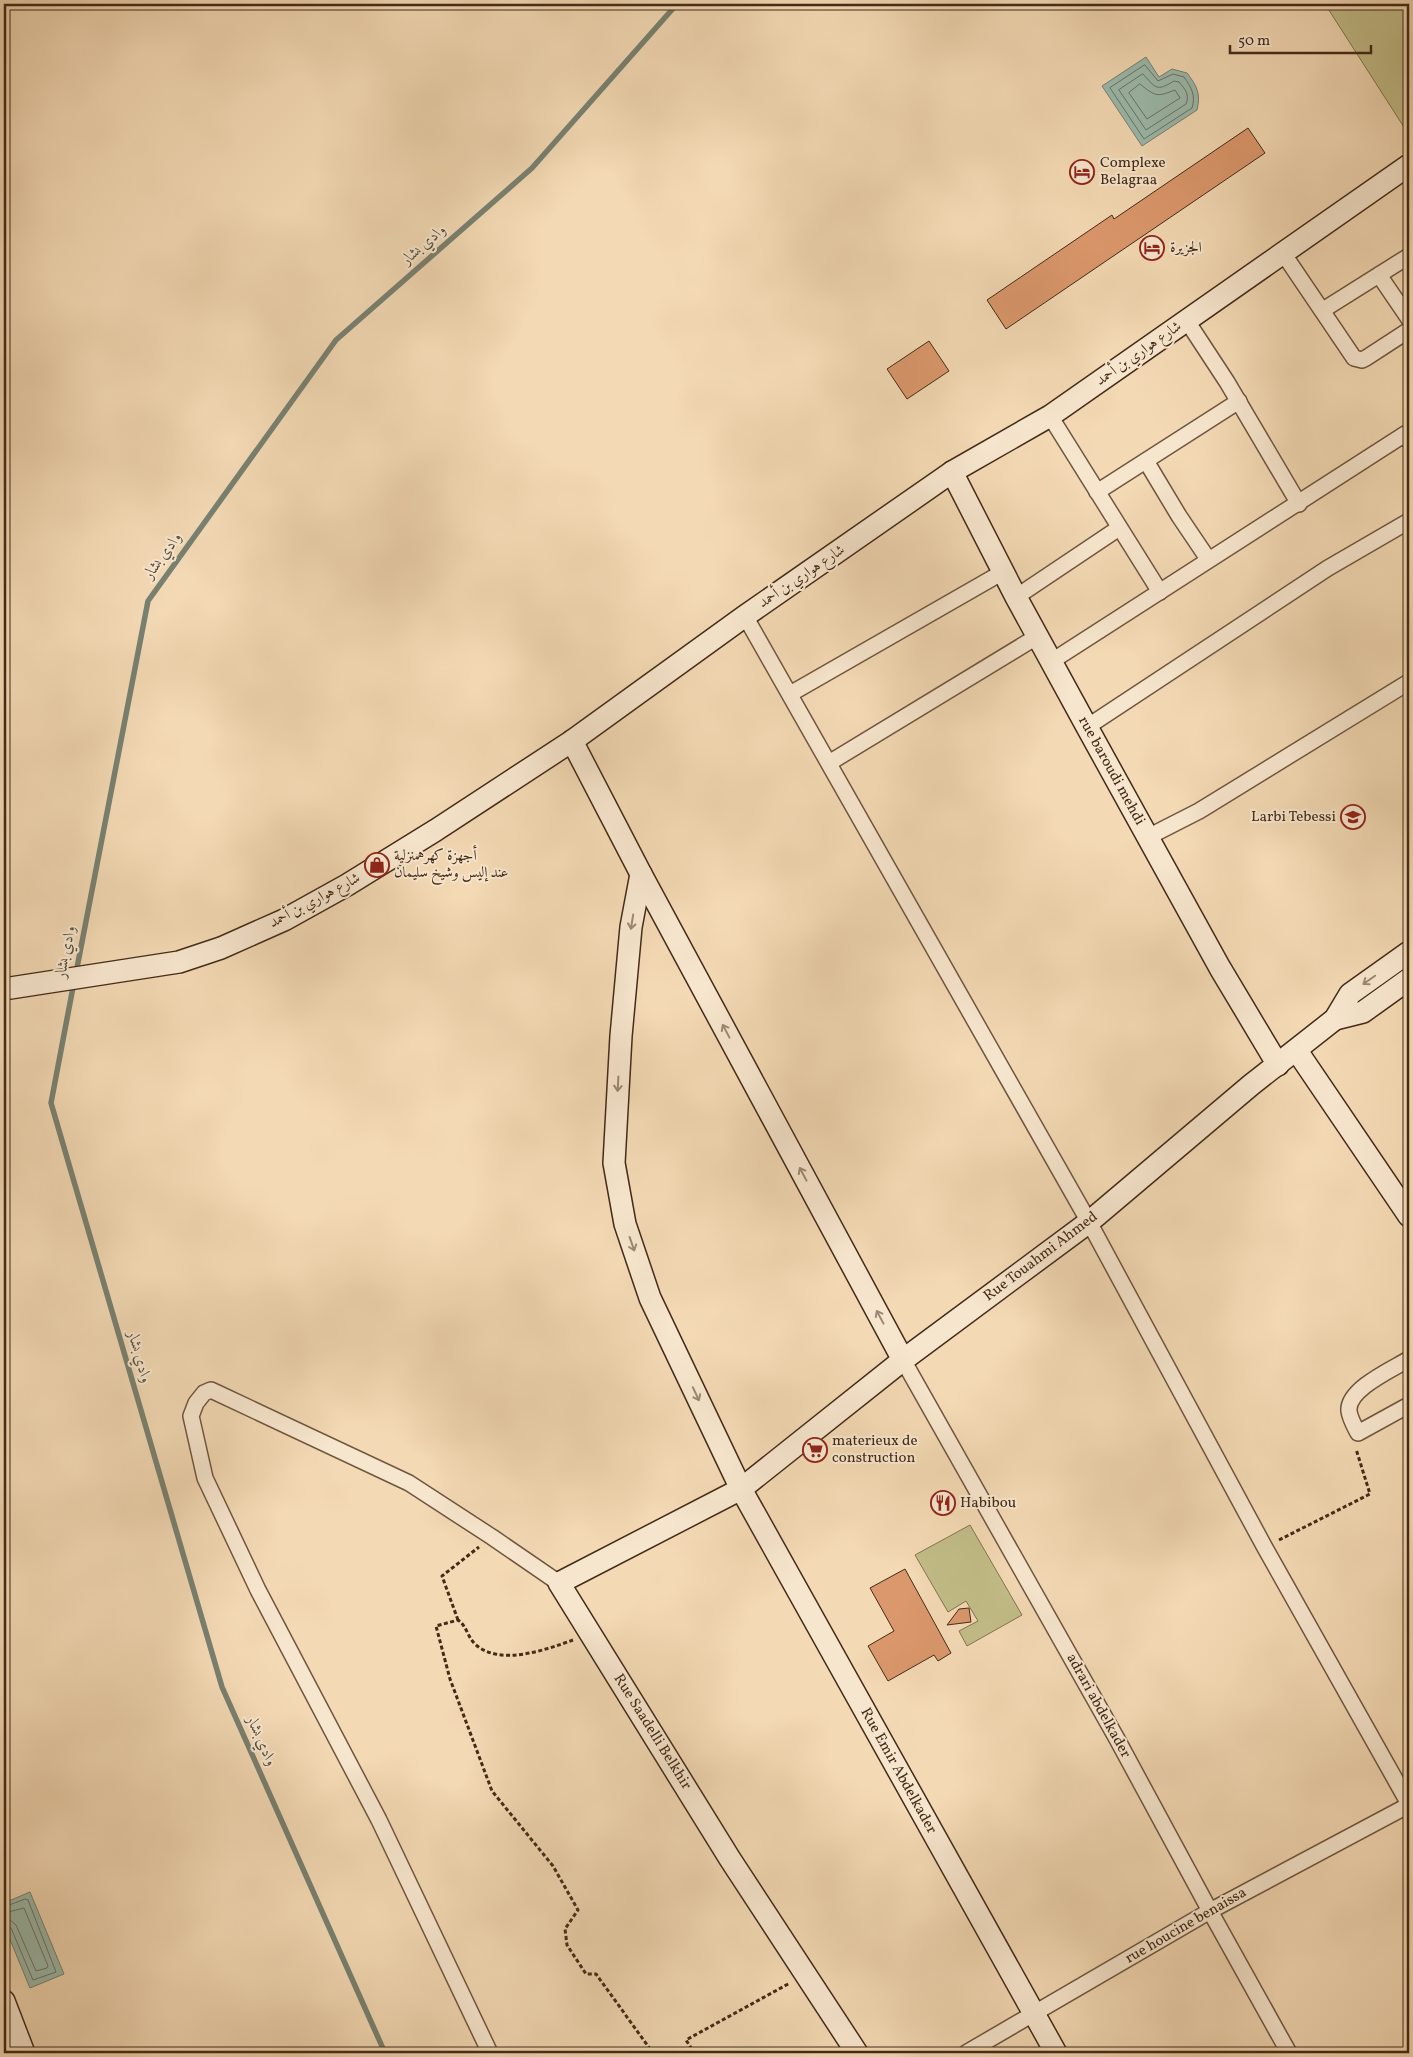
<svg xmlns="http://www.w3.org/2000/svg" width="1413" height="2057" viewBox="0 0 1413 2057" font-family="Vollkorn,Amiri,serif">
<style>
.green{fill:#c2bd88;stroke:#827450}
.water{fill:#9bbaac;stroke:#788171}
.lines{fill:none;stroke-linecap:round;stroke-linejoin:round}
.shore{stroke:#6f7262;stroke-width:1}
.stream{stroke:#788171;stroke-width:5.5}
.building{fill:#db986c;stroke:#432b18}
.street-casing{stroke:#6f563f;stroke-width:18}
.secondary-casing{stroke:#432b18;stroke-width:24}
.path{stroke:#432b18;stroke-width:3;stroke-dasharray:4 2.5;stroke-linecap:butt}
.street{stroke:#f7e6ce;stroke-width:15}
.secondary{stroke:#f7e6ce;stroke-width:21}
.oneway{stroke:#9d8873}
.labels{text-anchor:middle;dominant-baseline:central;stroke-width:4;stroke-linejoin:round;paint-order:stroke}
.poi-label{font-size:15px;fill:#432b18;stroke:#f7e6ce;text-anchor:start}
.street-label{font-size:15px;fill:#432b18;stroke:#f7e6ce}
.water-label{font-size:16px;font-style:italic;fill:#594f3d;stroke:#f7e6ce}
</style>
<rect width="100%" height="100%" fill="#f3d9b4"/>
<filter id="stains"><feTurbulence type="fractalNoise" baseFrequency=".004" numOctaves="4"/><feColorMatrix values="0 0 0 0 .2 0 0 0 0 .09 0 0 0 0 .02 0 0 0 .5 -.17"/></filter>
<radialGradient id="worn" r=".72"><stop offset=".6" stop-color="#630" stop-opacity="0"/><stop offset="1" stop-color="#630" stop-opacity=".3"/></radialGradient>
<g class="green">
<polygon points="1325,4 1409,4 1409,135"/>
<polygon points="970,1525 1022,1615 967,1646 959,1631 978,1621 966,1601 948,1612 915,1555"/>
</g>
<g class="water">
<path d="M1146 57 1159 77 1172 69 1187 73C1197 86 1201 94 1197 110L1142 146 1102 86Z"/>
<polygon points="30,1892 64,1974 30,1988 4,1925 4,1903"/>
</g>
<g class="lines">
<g class="shore">
<path d="M1145 65 1158 81 1173 74 1184 77C1191 87 1196 95 1192 108L1144 139 1110 88Z"/>
<path d="M1143 74C1156 88 1156 92 1174 81L1179 82C1185 89 1190 95 1186 104L1146 130 1119 90Z"/>
<path d="M1140 84C1156 97 1157 97 1175 90L1180 98 1147 119 1129 93Z"/>
<polyline points="4,1907 25,1899 28,1900 56,1972 33,1980 11,1928 4,1925"/>
<polyline points="4,1913 24,1908 48,1966 47,1968 36,1971 16,1925 10,1920 4,1919"/>
</g>
<g class="stream">
<polyline points="76,973 148,601 336,340 532,168 677,4"/>
<polyline points="74,982 51,1103 222,1687 385,2053"/>
</g>
</g>
<g class="building">
<polygon points="1248,128 1265,153 1006,329 987,300 1112,215 1114,219"/>
<polygon points="929,341 949,371 907,399 887,369"/>
<polygon points="905,1569 951,1653 938,1661 934,1655 888,1681 868,1646 894,1631 870,1588"/>
<polygon points="969,1608 971,1622 947,1625 959,1609"/>
</g>
<g class="lines">
<defs>
<g id="street">
<polyline points="1283,253 1354,358 1362,360 1366,358 1409,330"/>
<polyline points="1379,275 1409,319"/>
<polyline points="1323,310 1409,256"/>
<polyline points="1187,321 1227,382 1299,504"/>
<polyline points="1050,416 1160,592"/>
<polyline points="1146,461 1179,516 1208,559"/>
<polyline points="1097,492 1239,401"/>
<polyline points="1016,597 1119,528"/>
<polyline points="745,616 1089,1222 1264,1546 1409,1804"/>
<polyline points="1052,661 1405,434 1409,441"/>
<polyline points="790,694 1003,572"/>
<polyline points="1087,727 1328,568 1409,521"/>
<polyline points="829,763 1038,636"/>
<polyline points="1148,837 1199,811 1409,682"/>
<path d="M1409 1359C1393 1369 1347 1389 1349 1411 1350 1419 1355 1427 1358 1433L1409 1405"/>
<polyline points="903,1360 1117,1739 1210,1911 1289,2053"/>
<polyline points="490,2053 379,1820 258,1590 205,1478 191,1416 196,1403 204,1393 211,1390 409,1483 492,1537 559,1583"/>
<polyline points="966,2053 1210,1911 1409,1805"/>
</g>
<g id="secondary">
<polyline points="952,472 1016,597 1087,727 1220,968 1278,1065"/>
<polyline points="572,741 641,874 903,1360"/>
<polyline points="641,874 631,927 621,1036 614,1163 625,1224 650,1298 741,1489 1056,2053"/>
<polyline points="4,989 179,962 221,948 284,920 347,885 436,830 572,741 745,616 952,472 1050,416 1409,165"/>
<polyline points="1335,1019 1363,1012 1409,979"/>
<polyline points="1297,1051 1409,1216"/>
<polyline points="4,2001 24,2053"/>
<polyline points="857,2053 730,1859 559,1583 741,1489 903,1360 1089,1222 1251,1085 1335,1019 1350,994 1409,952"/>
</g>
</defs>
<use href="#street" class="street-casing"/>
<use href="#secondary" class="secondary-casing"/>
<g class="path">
<polyline points="1279,1540 1370,1494 1356,1449"/>
<polyline points="458,1620 442,1576 479,1547"/>
<path d="M573 1640C545 1650 501 1666 476 1645 467 1637 467 1626 458 1620L436 1626 450 1679 492 1791 553 1866 578 1910 565 1929 567 1945 586 1974H596L653 2053"/>
<polyline points="689,2053 693,2051 686,2040 790,1983"/>
</g>
<use href="#street" class="street"/>
<use href="#secondary" class="secondary"/>
</g>
<defs><path id="oneway-shaft" d="M-6 0H5M1.5-3L5.5 0L1.5 3" fill="none" stroke-width="1.6" stroke-linecap="round" stroke-linejoin="round" transform="scale(1.25)"/></defs>
<g class="oneway">
<use href="#oneway-shaft" transform="translate(632 922) rotate(99)"/>
<use href="#oneway-shaft" transform="translate(1369 980) rotate(145)"/>
<use href="#oneway-shaft" transform="translate(726 1031) rotate(-118)"/>
<use href="#oneway-shaft" transform="translate(618 1084) rotate(93)"/>
<use href="#oneway-shaft" transform="translate(803 1174) rotate(-118)"/>
<use href="#oneway-shaft" transform="translate(632 1244) rotate(71)"/>
<use href="#oneway-shaft" transform="translate(880 1317) rotate(-118)"/>
<use href="#oneway-shaft" transform="translate(696 1394) rotate(65)"/>
</g>
<defs>
<symbol id="hotel-ring" viewBox="-11 -11 22 22"><circle r="9.5" fill="#f7e6ce" stroke="#8f2418" stroke-width="1.5"/><path d="M-6-4.5h1.5V1H6V5H4.5V3h-9V5H-6ZM-4 0a1.8 1.8 0 1 1 3.6 0ZM.5 0V-2.5h3Q6-2.5 6 0Z" fill="#8f2418"/></symbol>
<symbol id="school-ring" viewBox="-11 -11 22 22"><circle r="9.5" fill="#f7e6ce" stroke="#8f2418" stroke-width="1.5"/><path d="M0-5L7-2L0 1L-7-2ZM-4 1L0 2.5L4 1V4Q0 6-4 4Z" fill="#8f2418"/></symbol>
<symbol id="shop-ring" viewBox="-11 -11 22 22"><circle r="9.5" fill="#f7e6ce" stroke="#8f2418" stroke-width="1.5"/><path d="M-5-2.5h2.3a2.7 3.5 0 0 1 5.4 0H5L5.5 6h-11ZM-1.5-2.5h3a1.5 2.3 0 0 0-3 0Z" fill="#8f2418"/></symbol>
<symbol id="supermarket-ring" viewBox="-11 -11 22 22"><circle r="9.5" fill="#f7e6ce" stroke="#8f2418" stroke-width="1.5"/><path d="M-6-5.5h2.5l.6 2H6L4.5 2H-2.5L-4.4-4H-6ZM-1.5 3.2a1.3 1.3 0 1 0 .1 0ZM3 3.2a1.3 1.3 0 1 0 .1 0Z" fill="#8f2418"/></symbol>
<symbol id="restaurant-ring" viewBox="-11 -11 22 22"><circle r="9.5" fill="#f7e6ce" stroke="#8f2418" stroke-width="1.5"/><path d="M-5-6h1v4h1v-4h1v4h1v-4h1v5L-1.5 .5V6h-2V.5L-5-1ZM5-6V6H3V1.5H1.5Q1.5-4 5-6Z" fill="#8f2418"/></symbol>
</defs>
<g fill-rule="evenodd">
<use href="#hotel-ring" x="1068" y="158" width="28" height="28"/>
<use href="#hotel-ring" x="1138" y="234" width="28" height="28"/>
<use href="#school-ring" x="1339" y="803" width="28" height="28"/>
<use href="#shop-ring" x="363" y="851" width="28" height="28"/>
<use href="#supermarket-ring" x="801" y="1436" width="28" height="28"/>
<use href="#restaurant-ring" x="929" y="1489" width="28" height="28"/>
</g>
<g class="labels">
<g class="poi-label">
<text x="1100" y="163">Complexe<tspan x="1100" dy="17">Belagraa</tspan></text>
<text x="1170" y="248">الجزيرة</text>
<text x="1336" y="817" text-anchor="end">Larbi Tebessi</text>
<text x="394" y="856">أجهزة كهرهمنزلية<tspan x="394" dy="17">عند إليس وشيخ سليمان</tspan></text>
<text x="832" y="1441">materieux de<tspan x="832" dy="17">construction</tspan></text>
<text x="960" y="1503">Habibou</text>
</g>
<g class="street-label">
<text transform="translate(1139 354) rotate(-35)">شارع هواري بن أحمد</text>
<text transform="translate(802 577) rotate(-34)">شارع هواري بن أحمد</text>
<text transform="translate(1111 771) rotate(61)">rue baroudi mehdi</text>
<text transform="translate(315 901) rotate(-28)">شارع هواري بن أحمد</text>
<text transform="translate(1041 1257) rotate(-37)">Rue Touahmi Ahmed</text>
<text transform="translate(1098 1706) rotate(61)">adrari abdelkader</text>
<text transform="translate(652 1732) rotate(58)">Rue Saadelli Belkhir</text>
<text transform="translate(898 1771) rotate(61)">Rue Emir Abdelkader</text>
<text transform="translate(1186 1926) rotate(-30)">rue houcine benaissa</text>
</g>
<g class="water-label">
<text transform="translate(424 245) rotate(-41)">وادي بشار</text>
<text transform="translate(163 556) rotate(-54)">وادي بشار</text>
<text transform="translate(66 952) rotate(-79)">وادي بشار</text>
<text transform="translate(139 1357) rotate(74)">وادي بشار</text>
<text transform="translate(261 1741) rotate(66)">وادي بشار</text>
</g>
</g>
<rect width="1413" height="2057" fill="none" stroke="#f3d9b4" stroke-width="20"/>
<rect x="5" y="5" width="1403" height="2047" fill="none" stroke="#432b18" stroke-width="2.5"/>
<rect x="10" y="10" width="1393" height="2037" fill="none" stroke="#432b18"/>
<path d="M1230 45v8h141v-8" fill="none" stroke="#432b18" stroke-width="2.5"/>
<text x="1238" y="45" font-size="15" fill="#432b18" stroke="#f7e6ce" stroke-width="4" paint-order="stroke">50 m</text>
<rect width="100%" height="100%" filter="url(#stains)"/>
<rect width="100%" height="100%" fill="url(#worn)"/>
</svg>
